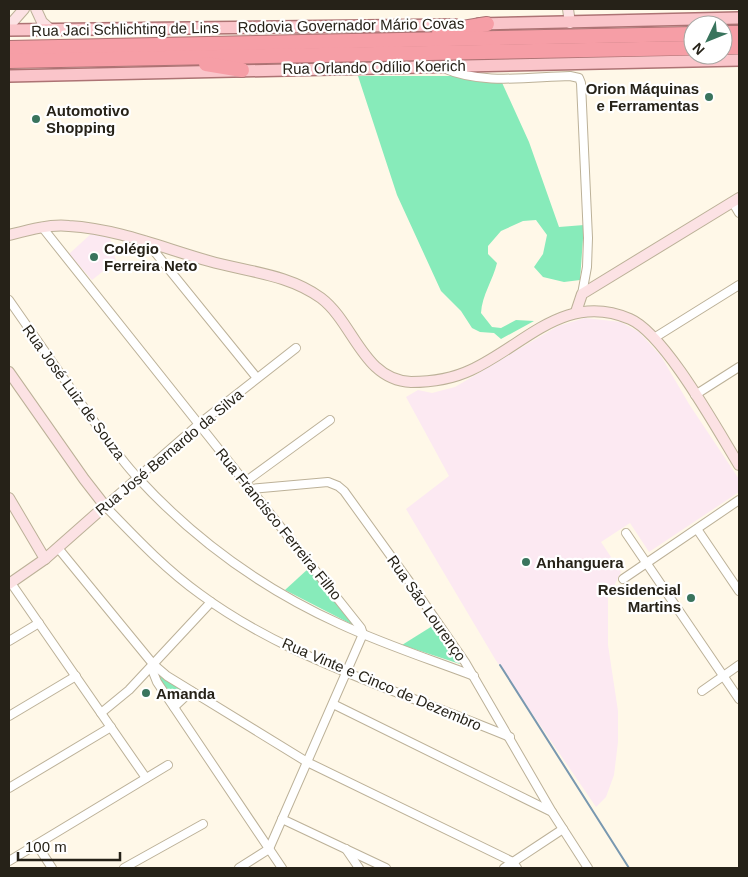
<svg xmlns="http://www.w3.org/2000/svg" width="748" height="877" viewBox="0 0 748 877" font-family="Arial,sans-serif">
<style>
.education{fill:#fce9f2}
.green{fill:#87ebba}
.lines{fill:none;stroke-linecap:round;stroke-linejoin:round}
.stream{stroke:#7998b0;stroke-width:2}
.street-casing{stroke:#bcb198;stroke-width:10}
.secondary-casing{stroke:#bcb198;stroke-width:12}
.primary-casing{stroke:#ad7374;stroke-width:14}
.highway-casing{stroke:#ad7374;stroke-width:16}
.street{stroke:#fff;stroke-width:8}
.secondary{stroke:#fce2e4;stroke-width:10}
.primary{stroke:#fac5ca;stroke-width:11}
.highway{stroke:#f69ea6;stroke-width:14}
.poi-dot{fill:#39745d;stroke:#fff;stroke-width:2}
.labels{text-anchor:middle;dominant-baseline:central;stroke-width:4.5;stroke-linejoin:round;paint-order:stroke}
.street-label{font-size:15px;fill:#262218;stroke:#fff}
.poi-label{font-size:15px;font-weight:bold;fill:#262218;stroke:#fff;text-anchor:start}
</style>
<rect width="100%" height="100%" fill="#fff8e8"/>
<g class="education">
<polygon points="92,233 105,233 110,238 116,261 92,280 69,254"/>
<polygon points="585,318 621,322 639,332 661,356 689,404 739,479 739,492 649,552 630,523 601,542 621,572 608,598 608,645 618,711 618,742 614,775 606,797 596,807 495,659 406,509 449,476 406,397 418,390 432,393 455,387 558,326"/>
</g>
<g class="green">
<path d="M358 76H499L529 142 559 227 584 225 580 280 564 282 543 277 534 267 543 254 547 235 536 220 523 221 501 231 488 246V254L497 263C493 280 482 295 481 313L492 327 501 328 516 320 534 321 501 339 494 333 480 332 472 328 461 311 441 291 397 195Z"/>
<polygon points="309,568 355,626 285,590"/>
<polygon points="434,625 460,664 402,645"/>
<polygon points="158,674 185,691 175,700 158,678"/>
</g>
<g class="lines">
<polyline class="stream" points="500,665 629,868"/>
<defs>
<g id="street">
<path d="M443 68C482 85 528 77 570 76L579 78 581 83 588 238 587 267 582 294"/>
<polyline points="733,203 739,213"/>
<polyline points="42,227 361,628 363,634 269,849"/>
<polyline points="146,241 257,378"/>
<path d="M9 300C34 336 60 373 85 409 102 432 118 457 138 478 195 540 263 589 340 624 383 644 429 659 474 676"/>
<polyline points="654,338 739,285"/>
<path d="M296 348 199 424 105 506C135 537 165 569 200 594 258 637 326 665 393 691 432 706 471 721 510 737"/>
<polyline points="695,395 739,367"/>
<polyline points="245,482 330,420"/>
<polyline points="250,489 328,482 338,486 344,491 411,584 465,662 552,812"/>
<polyline points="697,529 739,591"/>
<polyline points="626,533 739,699"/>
<polyline points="58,548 153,664 153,672 157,682 282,868"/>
<polyline points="623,579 739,500"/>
<polyline points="11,583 146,778"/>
<polyline points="9,641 39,623"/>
<polyline points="153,664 167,676 307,762 513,862 517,868"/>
<polyline points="702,691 739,665"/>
<polyline points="333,704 552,812 588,868"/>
<polyline points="174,707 191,691"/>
<polyline points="101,713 129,690 211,602"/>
<polyline points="9,716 76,676"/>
<polyline points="9,788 111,727"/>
<polyline points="282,819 386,868"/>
<polyline points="37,845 52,868"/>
<polyline points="346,849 359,868"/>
<polyline points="9,861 168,765"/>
<polyline points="124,868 203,824"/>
<polyline points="239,868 269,849"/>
<polyline points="504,868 563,829"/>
</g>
<g id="secondary">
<polyline points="36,9 42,22 50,29"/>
<polyline points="568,9 570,23"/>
<polyline points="9,26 24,9"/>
<path d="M9 235C28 230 49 224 69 226 118 229 163 248 209 261 248 272 288 274 321 298 354 323 363 380 411 382 432 382 452 379 471 370 525 345 565 291 630 319 665 334 718 431 739 465"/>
<polyline points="576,312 582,294 739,198"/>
<polyline points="9,372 84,479 105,506 45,559 9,584"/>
<polyline points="9,498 45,559"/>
</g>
<g id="primary">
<polyline points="479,24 739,18"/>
<polyline points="9,30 455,25"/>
<polyline points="9,76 739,60"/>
</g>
<g id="highway">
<polyline points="439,32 487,24"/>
<polyline points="723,33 739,33"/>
<polyline points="723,47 739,47"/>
<polyline points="9,48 693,34"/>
<polyline points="9,61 693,48"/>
<polyline points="206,64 242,70"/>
</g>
</defs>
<use href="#street" class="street-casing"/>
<use href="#secondary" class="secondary-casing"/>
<use href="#primary" class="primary-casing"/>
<use href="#highway" class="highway-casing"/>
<use href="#street" class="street"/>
<use href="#secondary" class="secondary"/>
<use href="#primary" class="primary"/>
<use href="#highway" class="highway"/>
</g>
<g class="poi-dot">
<circle cx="709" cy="97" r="5"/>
<circle cx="36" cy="119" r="5"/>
<circle cx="94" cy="257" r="5"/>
<circle cx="526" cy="562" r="5"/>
<circle cx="691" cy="598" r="5"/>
<circle cx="146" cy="693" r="5"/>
</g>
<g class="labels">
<g class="street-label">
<text transform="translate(351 25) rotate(-1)">Rodovia Governador Mário Covas</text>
<text transform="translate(125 29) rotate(-1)">Rua Jaci Schlichting de Lins</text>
<text transform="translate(374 67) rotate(-1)">Rua Orlando Odílio Koerich</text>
<text transform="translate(74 392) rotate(54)">Rua José Luiz de Souza</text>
<text transform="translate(169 452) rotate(-40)">Rua José Bernardo da Silva</text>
<text transform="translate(279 524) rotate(51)">Rua Francisco Ferreira Filho</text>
<text transform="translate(427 608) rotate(55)">Rua São Lourenço</text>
<text transform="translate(382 684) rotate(23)">Rua Vinte e Cinco de Dezembro</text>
</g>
<g class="poi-label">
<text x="699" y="88" text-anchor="end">Orion Máquinas<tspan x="699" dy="17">e Ferramentas</tspan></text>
<text x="46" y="110">Automotivo<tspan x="46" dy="17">Shopping</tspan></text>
<text x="104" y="248">Colégio<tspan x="104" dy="17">Ferreira Neto</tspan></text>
<text x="536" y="562">Anhanguera</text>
<text x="681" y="589" text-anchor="end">Residencial<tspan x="681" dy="17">Martins</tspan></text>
<text x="156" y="693">Amanda</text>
</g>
</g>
<rect width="748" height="877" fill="none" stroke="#262218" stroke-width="20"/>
<g transform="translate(708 40) rotate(227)"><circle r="24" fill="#ffffff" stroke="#a8a7a3"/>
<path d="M0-4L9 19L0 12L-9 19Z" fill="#39745d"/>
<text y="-8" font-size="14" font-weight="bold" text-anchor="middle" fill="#262218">N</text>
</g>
<path d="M18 852v8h102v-8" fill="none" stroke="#262218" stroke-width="2.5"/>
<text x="25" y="852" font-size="15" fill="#262218" stroke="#ffffff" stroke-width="4" paint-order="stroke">100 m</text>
</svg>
